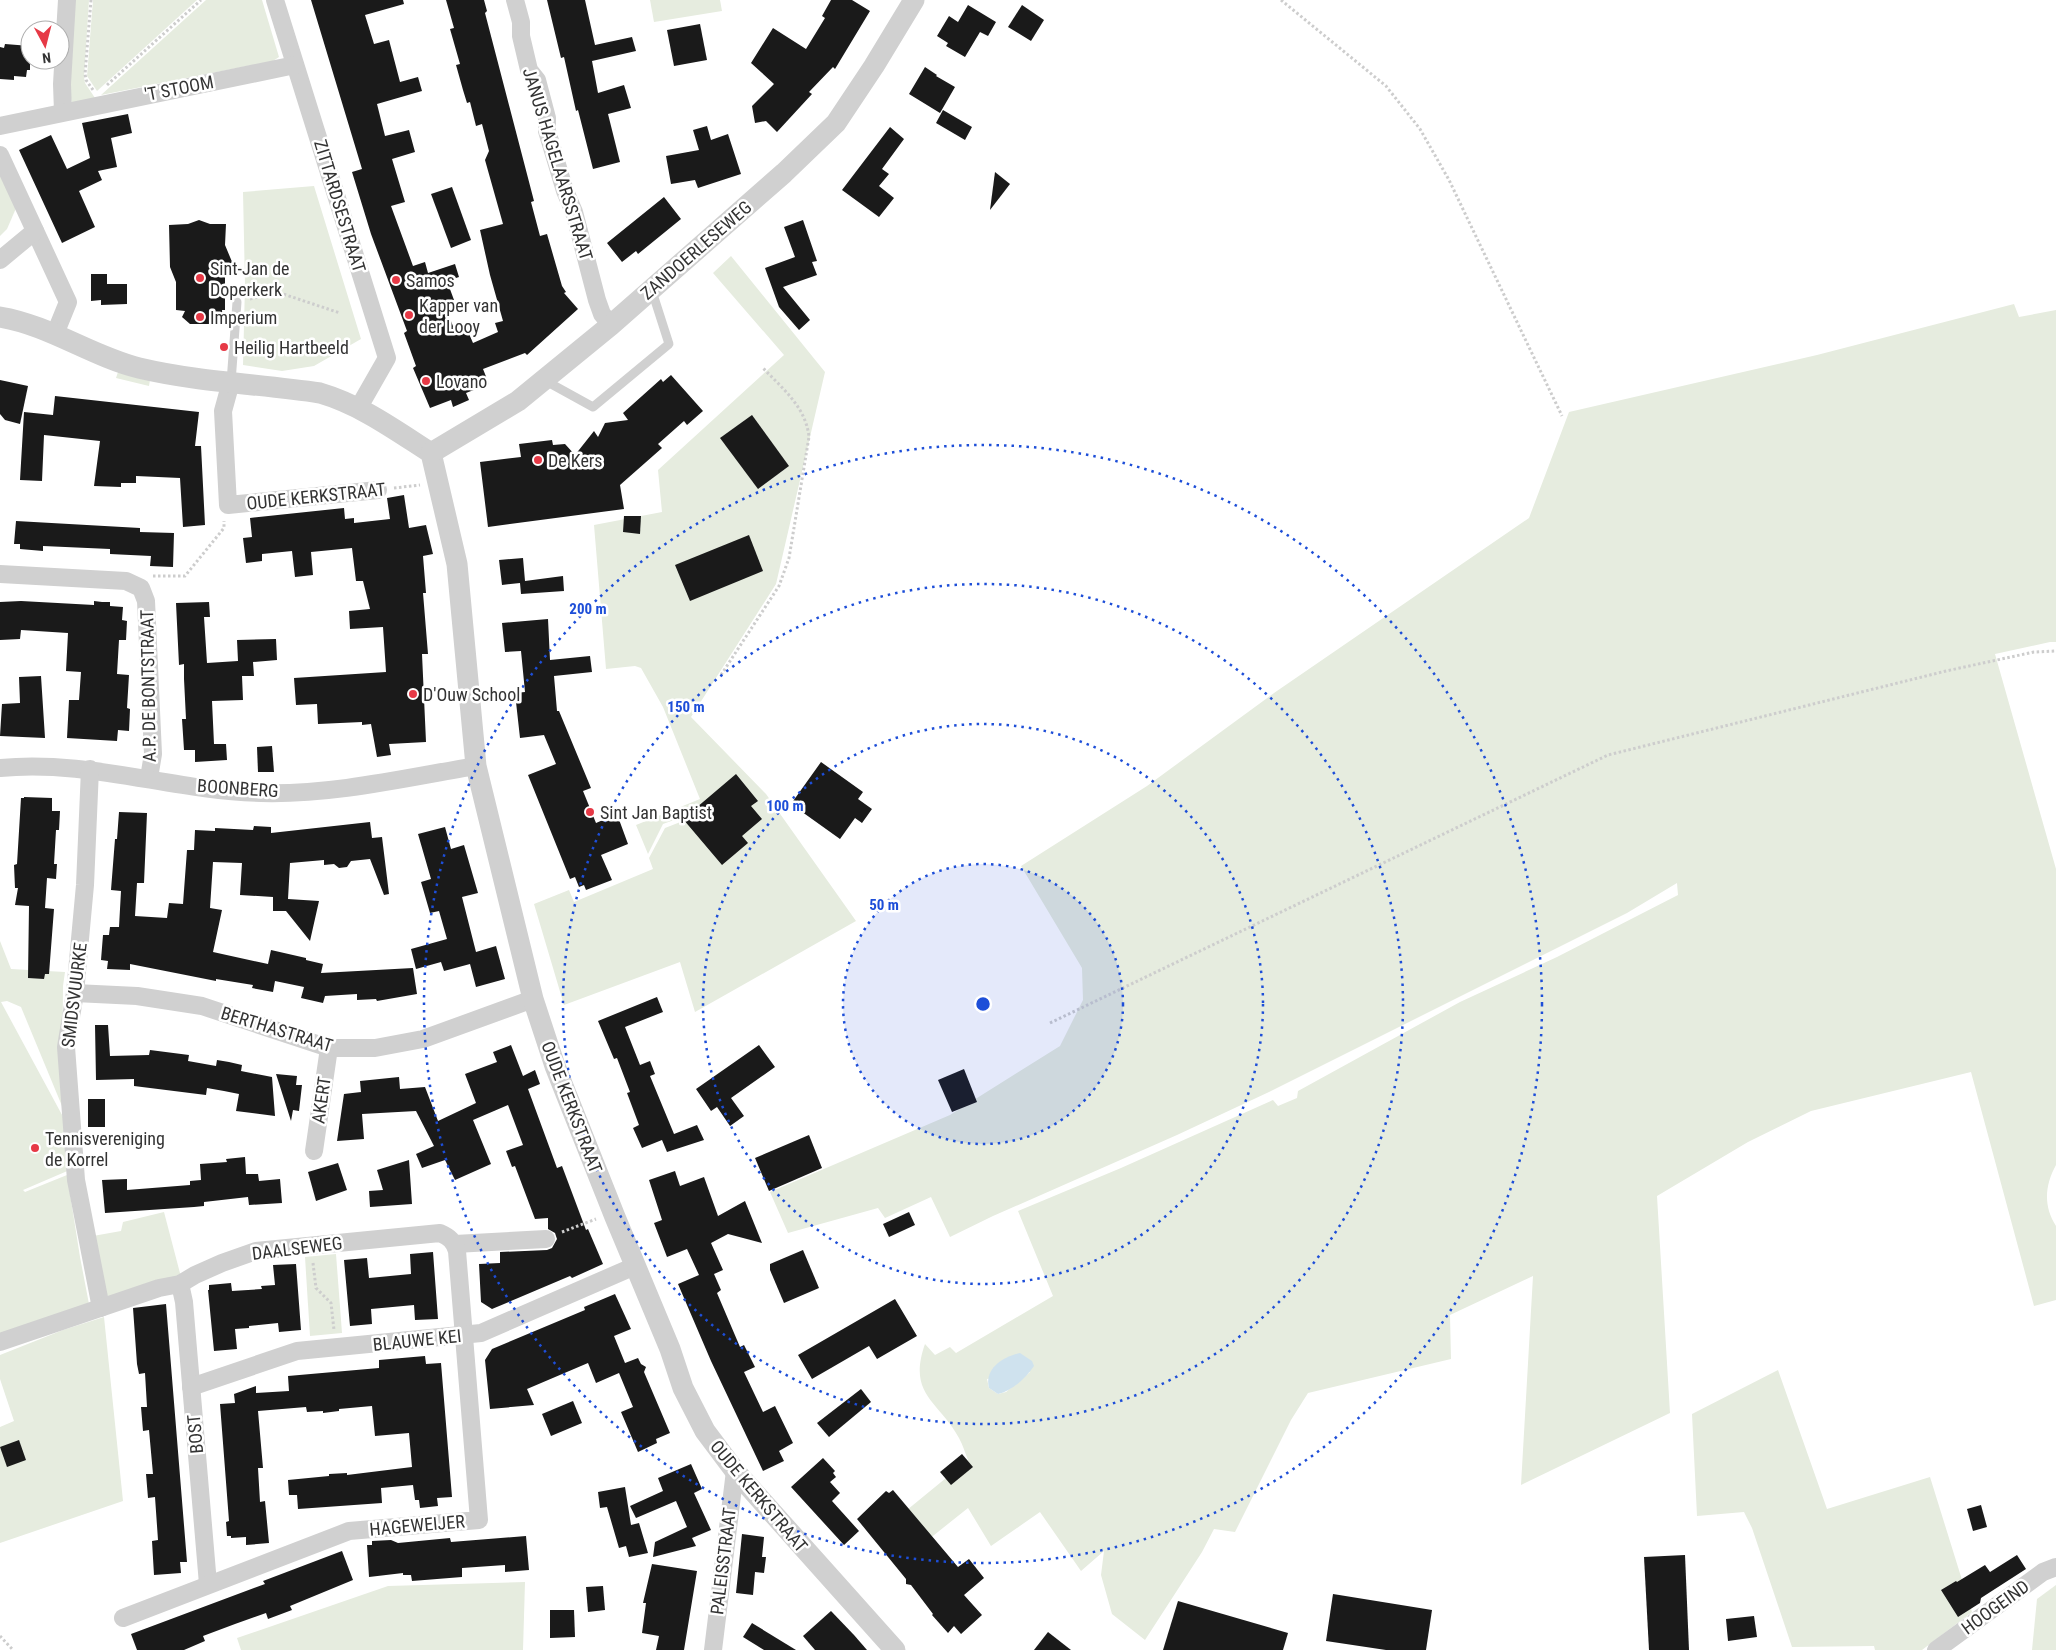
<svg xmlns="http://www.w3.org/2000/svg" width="2056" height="1650" viewBox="0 0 2056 1650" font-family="'Roboto Condensed',sans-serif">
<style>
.green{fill:#e6ecdf;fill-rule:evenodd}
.water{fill:#cfe2ee}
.building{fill:#1a1a1a}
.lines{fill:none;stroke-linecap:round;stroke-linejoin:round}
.path{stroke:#cdcdcd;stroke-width:3;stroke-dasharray:2.5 2.5;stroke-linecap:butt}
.service{stroke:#d0d0d0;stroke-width:9}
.minor{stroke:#d0d0d0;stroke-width:18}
.tertiary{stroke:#d0d0d0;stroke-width:21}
.ring{fill:none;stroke:#1d4ed8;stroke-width:2.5;stroke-dasharray:2.5 5}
.poi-dot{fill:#e63946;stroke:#fff;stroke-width:2}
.labels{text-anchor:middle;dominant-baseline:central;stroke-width:5;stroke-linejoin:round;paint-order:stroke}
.street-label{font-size:18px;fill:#333;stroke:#fff}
.poi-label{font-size:18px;fill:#333;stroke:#fff;text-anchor:start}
.centre{fill:#1d4ed8;stroke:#fff;stroke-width:2.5}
.ring-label{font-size:15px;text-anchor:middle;font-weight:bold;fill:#1d4ed8;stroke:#fff;stroke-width:5;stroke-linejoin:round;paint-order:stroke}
</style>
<rect width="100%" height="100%" fill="#fff"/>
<g class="green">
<polygon points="75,0 89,0 84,77 85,83 95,98 72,103 68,86"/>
<polygon points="93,0 197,0 97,91 87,76"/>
<polygon points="206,0 262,0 279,57 273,61 101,95"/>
<polygon points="650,0 720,0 722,11 654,22"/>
<polygon points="0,169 17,206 7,229 0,236"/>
<polygon points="314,186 361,339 314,366 282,371 243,365 245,285 243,192"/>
<polygon points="731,256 825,372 776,584 691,717 766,794 856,921 695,1012 680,962 564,1005 534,904 569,890 574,902 653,869 649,858 665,828 706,812 704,809 663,824 648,854 636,825 700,799 663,707 641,668 635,666 606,669 594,525 662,512 658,470 784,355 713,273"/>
<path d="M2014 304 2019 317 2056 310V642H2050L1995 654 2056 869V1165C2045 1185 2043 1206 2056 1226V1300L2034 1306 1971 1072 1811 1111 1748 1142 1657 1196 1670 1413 1521 1485 1533 1276 1450 1315 1451 1359 1308 1393 1291 1420 1235 1532 1214 1529 1202 1552 1145 1640 1112 1614 1101 1575 1104 1551 1081 1571 1040 1512 991 1546 968 1508 899 1563 874 1537 968 1460C965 1453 963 1445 959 1438 939 1401 907 1395 925 1344L935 1355 950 1347 956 1353 1053 1296 1018 1211 1121 1168 1273 1100 1278 1106 1297 1098 1298 1091 1460 1002 1557 957 1678 895 1677 883 1627 913 1269 1092 1177 1135 993 1216 950 1237 931 1197 885 1218 878 1208 788 1233 770 1192 950 1115 1060 1046 1083 1000 1082 968 1021 866 1147 786 1274 693 1529 518 1569 412 1817 355ZM1030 1372 1006 1392 998 1394 989 1388 987 1379Z"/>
<polygon points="118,372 150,380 149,386 116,378"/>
<polygon points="0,941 11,969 65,972 63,986 62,1106 21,1007 7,1001 1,1002 68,1126 72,1169 23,1190 25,1192 67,1175 80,1257 89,1304 0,1334"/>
<polygon points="164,1212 181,1277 105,1299 93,1236 121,1231 123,1222"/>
<polygon points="336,1254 342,1333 310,1336 305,1257"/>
<polygon points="104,1317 123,1501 0,1543 0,1427 14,1421 0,1379 0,1355 63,1330"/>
<polygon points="1778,1370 1827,1509 1930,1477 1972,1612 1922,1650 1875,1650 1874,1646 1792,1647 1752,1528 1744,1512 1697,1516 1692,1414"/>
<polygon points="525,1582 523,1650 241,1650 237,1638 388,1586"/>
<polygon points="2056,1585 2056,1650 2032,1650 2037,1599"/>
</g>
<path class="water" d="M1020 1353 1032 1361 1034 1366C1026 1378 1012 1391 998 1394L989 1388C984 1369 1002 1357 1020 1353Z"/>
<g class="building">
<polygon points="311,0 403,0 404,4 365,15 374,44 389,40 400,82 418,77 422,91 377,104 385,136 409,130 415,152 392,159 405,202 391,206 413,266 425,262 428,273 455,264 459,277 447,281 454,300 444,303 456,334 467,329 473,343 498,332 495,323 503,321 490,275 480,230 503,224 485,160 489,151 482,124 476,126 470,102 467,103 463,90 456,65 460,64 450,29 454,28 446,0 484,0 487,11 485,13 534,201 531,202 540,236 547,234 562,286 566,292 564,293 578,309 527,355 525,353 483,369 489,384 466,393 469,400 453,407 451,400 430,408 413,368 416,366 404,333 407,331 371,234 352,172 362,169"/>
<polygon points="547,0 585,0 595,45 632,37 636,51 592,61 598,93 624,85 631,108 608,114 620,162 593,169 578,110 576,111 564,57 561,58"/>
<polygon points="831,0 852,0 870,11 835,69 833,67 809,92 812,94 777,132 766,121 755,123 752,106 774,84 751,63 773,28 806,49 825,18 822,16"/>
<polygon points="968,5 996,22 988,36 980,32 965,57 946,46 948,43 937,36 949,16 958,22"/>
<polygon points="1022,5 1044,20 1031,41 1008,27"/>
<polygon points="700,24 707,60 674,66 667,30"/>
<polygon points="5,44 30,46 30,70 27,70 26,77 14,76 14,80 0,79 0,47 4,48"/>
<polygon points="925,67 937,75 936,76 955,87 940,113 909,94"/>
<polygon points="943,110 972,127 965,140 936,123"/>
<polygon points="128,114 132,133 111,138 117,167 98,171 102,180 79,191 95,227 62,243 19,150 51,135 67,169 90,158 82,123"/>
<polygon points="707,126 711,140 728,134 741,174 698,188 695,180 671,184 666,156 699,150 693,130"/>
<polygon points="890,127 904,139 882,169 889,174 879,186 894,198 879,217 842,190"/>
<polygon points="995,172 1010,184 990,210"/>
<polygon points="452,187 471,240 451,248 431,194"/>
<polygon points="664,197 681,219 638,254 636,251 622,262 607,243"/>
<polygon points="199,220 210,224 226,224 225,245 235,269 225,266 225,310 222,310 223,321 215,319 213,320 212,324 190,324 182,317 185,311 176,310 176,282 170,267 169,225 188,224"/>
<polygon points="803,220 817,261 812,262 817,275 783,287 810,320 799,330 779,307 765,268 795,257 784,227"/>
<polygon points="91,274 107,274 107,284 127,284 127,304 101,305 101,300 91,301"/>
<polygon points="671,375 703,411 687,425 684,421 658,444 662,448 620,485 624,509 488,527 480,462 521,457 519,444 552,440 553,445 565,444 575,455 594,431 598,437 605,423 628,420 623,413 661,379 663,382"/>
<polygon points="0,380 28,386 20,424 5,420 0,414"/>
<polygon points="55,396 199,412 195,446 201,446 205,525 183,527 180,478 136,476 136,483 121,483 121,487 94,486 100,441 44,435 42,481 20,480 24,412 53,415"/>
<polygon points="752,415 789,466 758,489 720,438"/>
<polygon points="404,495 409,528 426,525 433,554 423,556 426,593 423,593 428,654 422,654 426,742 389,744 391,755 377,757 371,724 362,725 362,722 318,724 317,704 296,705 294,678 386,672 383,627 350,629 349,611 370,609 363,581 356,581 352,548 311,552 313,575 295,577 292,551 262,554 262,561 246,563 243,538 252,537 250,518 344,508 345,519 354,518 354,523 390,519 387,498"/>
<polygon points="624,516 641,516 640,534 623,532"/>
<polygon points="16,521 140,528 140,532 174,533 173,567 150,566 151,556 110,554 110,549 43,546 43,551 20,549 20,544 14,544"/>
<polygon points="749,535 763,571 690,601 675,565"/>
<polygon points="523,558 525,581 563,576 564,591 521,594 520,583 502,585 499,560"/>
<polygon points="21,601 94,605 94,601 102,602 110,602 110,606 123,607 122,620 127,621 126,640 119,640 117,674 129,675 127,708 130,709 129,731 118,730 117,741 67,738 69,700 79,700 81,672 66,671 68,633 21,630 20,639 0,640 0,602"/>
<polygon points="209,602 210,617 204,617 207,663 238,661 237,640 276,639 277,660 253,662 254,676 242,676 243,700 212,701 214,744 226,744 227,760 195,762 195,750 184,750 182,719 186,719 184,679 184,664 179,665 176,603"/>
<polygon points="548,619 550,660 590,656 592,672 554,676 557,711 559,711 591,788 583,791 596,823 617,814 628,844 601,855 612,880 586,890 584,885 579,887 575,877 570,879 528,775 556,764 544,735 520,738 515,693 525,692 521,651 505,652 502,623"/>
<polygon points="41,676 45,738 0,736 2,704 20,703 19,677"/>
<polygon points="272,746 274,772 258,772 257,747"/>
<polygon points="821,762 863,792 858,799 872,809 862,823 855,818 840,839 791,804"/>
<polygon points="736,774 758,801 751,806 762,819 742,836 748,843 722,865 683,819"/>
<polygon points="24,797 52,798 52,811 60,811 59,830 56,830 54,864 57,864 56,879 47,878 45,908 54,909 49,974 45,974 44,979 28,978 29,906 15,905 18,888 15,888 14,865 17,864 21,798 24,798"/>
<polygon points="119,812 147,813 144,883 137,883 135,916 167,918 169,903 183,904 187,850 194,850 195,830 215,831 215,828 253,830 254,826 271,827 271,833 370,822 372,838 382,837 389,894 384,895 370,859 351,861 347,867 339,868 334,864 324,865 324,860 290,863 288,899 319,901 310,941 286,911 273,911 273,897 240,895 242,863 213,862 210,908 222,910 213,952 268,964 271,950 306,958 306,960 323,964 321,973 413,968 417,994 377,1001 376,999 357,1000 357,994 325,996 323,1003 301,998 304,987 275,981 273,992 252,988 253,985 216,979 216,981 130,964 130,970 107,969 108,961 101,960 103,935 109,935 110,927 119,927 121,891 111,890 115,839 117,839"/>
<polygon points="445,827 451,849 464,845 478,893 462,897 476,952 496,946 505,979 476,987 470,964 444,971 441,962 416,969 411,949 447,939 439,911 430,913 421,882 431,879 418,834"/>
<polygon points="657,997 663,1012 625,1027 640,1065 650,1061 655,1074 650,1076 674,1134 697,1125 704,1140 667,1152 662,1140 642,1148 633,1128 639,1125 627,1093 630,1092 617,1058 614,1059 598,1021"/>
<polygon points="95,1025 108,1025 110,1056 149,1055 150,1050 189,1055 188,1061 216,1066 217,1060 229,1062 242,1065 241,1071 272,1077 275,1116 236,1111 239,1094 224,1091 207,1088 206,1095 134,1086 134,1079 96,1080"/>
<polygon points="511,1045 523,1076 535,1070 540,1084 528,1089 557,1168 562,1166 586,1230 588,1229 603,1264 572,1278 570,1276 492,1309 481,1302 479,1264 500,1263 500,1252 547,1250 552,1248 557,1239 555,1233 548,1229 548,1218 535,1219 515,1166 512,1167 506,1151 523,1145 508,1105 473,1120 491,1164 455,1180 445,1160 422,1168 416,1154 434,1146 416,1111 362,1114 364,1139 337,1141 344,1094 361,1092 360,1081 399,1077 400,1089 425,1087 438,1121 476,1103 465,1074 497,1062 493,1052"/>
<polygon points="759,1045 775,1067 731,1098 744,1116 730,1126 717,1107 711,1111 696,1089"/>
<polygon points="964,1069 977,1102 952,1112 938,1080"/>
<polygon points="276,1074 297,1076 296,1085 302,1085 299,1111 293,1110 291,1121"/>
<rect x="88" y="1099" width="17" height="28"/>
<polygon points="809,1135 822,1168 769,1191 755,1158"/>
<polygon points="245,1157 246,1174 258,1174 259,1181 280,1179 282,1203 249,1205 248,1197 204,1202 204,1206 194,1207 105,1213 102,1180 127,1179 127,1190 190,1185 190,1181 201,1180 200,1164 227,1162 226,1159"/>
<polygon points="409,1160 412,1204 370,1207 369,1191 383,1190 377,1170"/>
<polygon points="338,1163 347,1190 316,1201 308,1172"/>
<polygon points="675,1171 680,1186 704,1177 718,1216 745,1201 762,1243 728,1234 711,1243 723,1270 714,1274 721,1290 717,1293 740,1347 744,1345 755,1367 744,1372 763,1412 775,1406 793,1443 779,1451 784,1461 763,1471 711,1361 678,1284 699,1275 687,1249 667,1257 654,1223 662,1220 649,1180"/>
<polygon points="909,1212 915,1225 889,1237 883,1224"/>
<polygon points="803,1250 819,1288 784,1303 770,1270 770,1264"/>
<polygon points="433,1252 438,1319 415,1320 414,1305 371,1309 372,1324 350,1326 344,1260 367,1258 369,1278 411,1274 410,1254"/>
<polygon points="296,1264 301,1330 279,1332 278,1323 249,1326 249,1328 235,1329 237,1349 214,1351 208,1290 209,1290 209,1285 231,1283 232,1291 262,1289 261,1286 275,1285 273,1265"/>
<polygon points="615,1294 631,1329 614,1336 625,1363 638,1358 641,1364 646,1367 644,1372 670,1433 656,1439 657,1443 638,1452 621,1412 633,1407 619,1373 596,1383 588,1363 527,1389 534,1405 490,1409 485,1360 492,1349 585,1310 584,1307"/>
<polygon points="895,1299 917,1336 877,1359 869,1346 812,1379 798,1355"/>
<polygon points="166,1304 187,1562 180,1562 181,1573 154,1575 152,1541 158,1540 155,1497 148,1498 146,1474 153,1474 149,1430 143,1431 141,1407 147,1407 145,1373 139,1374 137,1364 133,1308"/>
<polygon points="425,1356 426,1364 441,1363 452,1497 437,1498 438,1506 420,1508 419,1500 415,1500 413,1485 381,1488 382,1503 298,1509 297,1495 289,1495 288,1480 329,1476 329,1474 347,1473 347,1475 412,1467 409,1433 375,1436 372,1406 339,1409 339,1411 323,1413 323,1411 307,1412 306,1407 258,1411 263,1468 258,1468 260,1502 265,1501 269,1543 246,1545 246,1537 231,1538 231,1536 227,1536 226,1522 229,1521 220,1404 235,1403 234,1394 256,1386 256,1393 289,1391 288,1376 379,1368 379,1360"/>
<polygon points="861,1389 871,1402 829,1437 817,1423"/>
<polygon points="573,1401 582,1423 551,1436 542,1414"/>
<polygon points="19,1440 26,1460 7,1467 0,1447"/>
<polygon points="962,1454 973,1467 951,1485 940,1472"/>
<polygon points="823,1458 835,1471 833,1473 836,1477 830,1482 840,1493 832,1501 859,1531 844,1545 791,1487"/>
<polygon points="691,1464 702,1489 694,1493 711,1530 692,1538 696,1546 653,1557 655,1542 687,1527 676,1501 636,1518 630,1506 663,1491 658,1478"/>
<polygon points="625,1487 631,1525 639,1523 648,1553 629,1557 626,1546 619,1548 607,1507 600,1508 598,1492"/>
<polygon points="893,1490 958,1567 969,1559 984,1578 964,1595 982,1615 961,1634 954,1626 948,1633 932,1615 933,1614 911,1585 906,1584 906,1579 857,1519 886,1491 889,1493"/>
<polygon points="1981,1505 1987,1527 1973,1531 1967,1509"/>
<polygon points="742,1534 764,1537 762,1557 766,1557 764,1573 755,1572 753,1595 736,1593"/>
<polygon points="526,1536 529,1570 505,1572 505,1565 462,1568 462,1577 412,1581 411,1575 403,1575 403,1573 369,1577 367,1545 372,1545 372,1541 391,1540 398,1543 450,1538 451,1542"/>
<polygon points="342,1551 353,1580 290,1606 292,1610 268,1619 266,1613 235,1624 203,1636 205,1641 184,1650 137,1650 131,1634 265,1584 263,1581"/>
<polygon points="1685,1555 1689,1650 1649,1650 1644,1557"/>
<polygon points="2017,1555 2026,1569 1981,1598 1980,1603 1958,1617 1941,1590 1956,1581 1957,1582 1985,1565 1990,1572"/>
<polygon points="652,1564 697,1571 684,1650 656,1650 659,1636 642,1633 646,1603 643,1603"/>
<polygon points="603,1586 605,1610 588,1612 586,1587"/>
<polygon points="1333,1594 1432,1610 1426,1650 1386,1650 1326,1641"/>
<polygon points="1178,1601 1288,1633 1283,1650 1163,1650"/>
<polygon points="550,1610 574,1610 575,1637 550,1638"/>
<polygon points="831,1611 854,1635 867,1650 815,1650 803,1636"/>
<polygon points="1754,1616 1757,1637 1728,1641 1726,1619"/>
<polygon points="752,1623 796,1650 764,1650 743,1637"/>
<polygon points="1048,1632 1071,1650 1034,1650"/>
</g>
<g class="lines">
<g class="path">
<polyline points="91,0 85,74 86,80 93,90"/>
<polyline points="1281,0 1386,86 1420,129 1449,180 1562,416"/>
<polyline points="107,85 201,0"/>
<polyline points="250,299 277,292 340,313"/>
<polyline points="394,488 420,485"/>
<polyline points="153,576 185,576 224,528 224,521"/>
<path d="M721 675 779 586 789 558 809 437C806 407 782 388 763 368"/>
<polyline points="1050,1023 1608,755 1946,671 2034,652 2056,651"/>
<polyline points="562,1232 596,1219"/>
<polyline points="313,1263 316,1288 331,1303 334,1330"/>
<polyline points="0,1636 13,1650"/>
</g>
<g class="service">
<polyline points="544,380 593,407 669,344 652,291"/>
<polyline points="231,382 237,302"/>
</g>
<g class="minor">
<polyline points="275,0 387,358 359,407"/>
<polyline points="515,0 521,22 521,36 529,70 537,80 547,118 547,131 565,191 574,212 597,300 602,314 611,325"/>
<polyline points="63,112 62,84 67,0"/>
<polyline points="0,126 295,65"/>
<polyline points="0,155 68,302 55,334"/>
<polyline points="0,260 35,231"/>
<polyline points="231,382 223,411 228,505 378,490"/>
<polyline points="0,574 126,581 141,588 146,601 153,754 149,778"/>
<path d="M0 768C88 759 173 791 261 793 333 795 405 778 476 766"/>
<polyline points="90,769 85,885 75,993 66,1047 76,1180 101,1308"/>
<polyline points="75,993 137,996 202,1006 329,1048 375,1048 423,1039 533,999"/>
<polyline points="314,1151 329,1048"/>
<polyline points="455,1244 546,1239"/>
<polyline points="180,1284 184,1302 208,1584"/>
<path d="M0 1342 159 1288 180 1284 195 1275 222 1263 256 1251 440 1233C449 1237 454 1241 457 1251L479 1520 349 1531 123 1618"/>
<polyline points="191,1387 297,1351 481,1333 635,1266"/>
<polyline points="713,1650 735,1471"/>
<polyline points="1936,1650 2043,1572 2056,1567"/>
</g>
<g class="tertiary">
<path d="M0 317C49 325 91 356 139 368 198 382 260 384 320 393 361 405 395 430 431 453L457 564 476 766 533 999 555 1066 615 1217 670 1349 683 1388 705 1431 735 1471 895 1650"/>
<polyline points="431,453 518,401 611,325 784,173 836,123 874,66 914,0"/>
</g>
</g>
<circle cx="983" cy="1004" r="140" fill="#1d4ed8" fill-opacity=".12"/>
<g class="ring">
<circle cx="983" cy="1004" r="140"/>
<circle cx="983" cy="1004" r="280"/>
<circle cx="983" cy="1004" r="420"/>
<circle cx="983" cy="1004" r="559"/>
</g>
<g class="poi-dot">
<circle cx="200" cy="278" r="5"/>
<circle cx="396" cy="280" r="5"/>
<circle cx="409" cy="315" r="5"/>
<circle cx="200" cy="317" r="5"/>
<circle cx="224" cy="347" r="5"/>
<circle cx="426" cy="381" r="5"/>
<circle cx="538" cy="460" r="5"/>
<circle cx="413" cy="694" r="5"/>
<circle cx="590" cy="812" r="5"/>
<circle cx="35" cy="1148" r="5"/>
</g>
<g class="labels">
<g class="street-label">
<text transform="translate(179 88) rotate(-11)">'T STOOM</text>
<text transform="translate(558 164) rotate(73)">JANUS HAGELAARSSTRAAT</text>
<text transform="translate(340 206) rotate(73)">ZITTARDSESTRAAT</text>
<text transform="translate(696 250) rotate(-41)">ZANDOERLESEWEG</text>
<text transform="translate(316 496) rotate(-6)">OUDE KERKSTRAAT</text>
<text transform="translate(148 686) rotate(-91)">A.P. DE BONTSTRAAT</text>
<text transform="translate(238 788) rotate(4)">BOONBERG</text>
<text transform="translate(74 995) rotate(-83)">SMIDSVUURKE</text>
<text transform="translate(277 1029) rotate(17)">BERTHASTRAAT</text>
<text transform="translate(321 1100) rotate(-82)">AKERT</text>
<text transform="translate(572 1107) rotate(69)">OUDE KERKSTRAAT</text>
<text transform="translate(297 1248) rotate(-7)">DAALSEWEG</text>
<text transform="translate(417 1340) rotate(-6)">BLAUWE KEI</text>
<text transform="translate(195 1434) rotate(-95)">BOST</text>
<text transform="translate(759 1496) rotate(50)">OUDE KERKSTRAAT</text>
<text transform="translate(417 1525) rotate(-5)">HAGEWEIJER</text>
<text transform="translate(723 1561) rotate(-83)">PALEISSTRAAT</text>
<text transform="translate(1995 1607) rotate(-36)">HOOGEIND</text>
</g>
<g class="poi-label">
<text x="210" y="268">Sint-Jan de<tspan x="210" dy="21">Doperkerk</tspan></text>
<text x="406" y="280">Samos</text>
<text x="419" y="305">Kapper van<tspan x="419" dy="21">der Looy</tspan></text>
<text x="210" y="317">Imperium</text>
<text x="234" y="347">Heilig Hartbeeld</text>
<text x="436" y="381">Lovano</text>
<text x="548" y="460">De Kers</text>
<text x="423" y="694">D'Ouw School</text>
<text x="600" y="812">Sint Jan Baptist</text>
<text x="45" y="1138">Tennisvereniging<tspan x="45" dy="21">de Korrel</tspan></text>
</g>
</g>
<circle cx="983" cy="1004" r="8" class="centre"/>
<g class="ring-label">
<text x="588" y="614">200 m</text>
<text x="686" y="712">150 m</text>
<text x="785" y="811">100 m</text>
<text x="884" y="910">50 m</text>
</g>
<g transform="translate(45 45) rotate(173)"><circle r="24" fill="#ffffff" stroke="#adadad"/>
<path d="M0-4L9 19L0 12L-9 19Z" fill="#e63946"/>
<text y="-8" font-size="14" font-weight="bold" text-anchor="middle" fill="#333333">N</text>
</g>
</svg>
